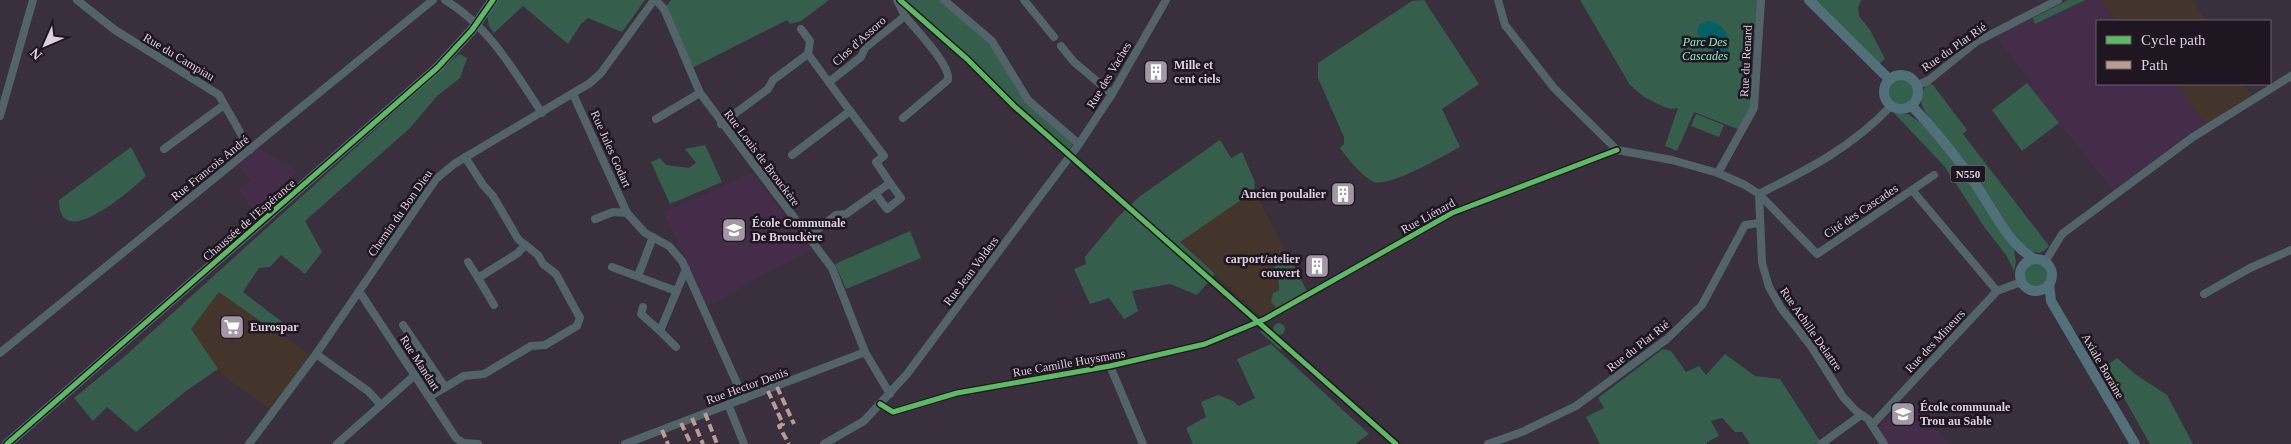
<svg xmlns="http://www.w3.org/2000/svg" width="2291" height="444" viewBox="0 0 2291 444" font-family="Georgia,serif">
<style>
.commercial{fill:#44352c}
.built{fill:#442d48}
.green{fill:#365e4c}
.water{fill:#055f65}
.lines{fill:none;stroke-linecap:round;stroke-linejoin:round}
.minor{stroke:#52636a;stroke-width:8}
.major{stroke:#517079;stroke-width:10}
.quiet{stroke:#b99d93;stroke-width:4;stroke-dasharray:8 4;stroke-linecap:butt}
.cycleway-casing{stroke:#1f1621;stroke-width:8}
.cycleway{stroke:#5cba63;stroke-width:5}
.labels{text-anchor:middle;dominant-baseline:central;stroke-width:5;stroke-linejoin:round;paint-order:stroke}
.shield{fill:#1f1621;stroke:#a398a5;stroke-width:1}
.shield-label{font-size:11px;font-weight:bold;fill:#dccfde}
.street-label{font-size:12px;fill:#dccfde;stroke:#1f1621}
.park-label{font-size:12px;font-style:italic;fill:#80f1bd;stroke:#1f1621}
.poi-label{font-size:12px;font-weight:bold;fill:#dccfde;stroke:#1f1621;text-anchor:start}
</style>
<rect width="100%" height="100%" fill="#3a2f3c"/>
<g class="commercial">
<polygon points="2100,0 2193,0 2206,21 2117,21"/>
<polygon points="2177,84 2244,84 2252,96 2206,126"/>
<polygon points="1254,191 1307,291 1262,317 1179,242"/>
<polygon points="219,292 314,357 274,412 226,378 214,365 190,329"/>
</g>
<g class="built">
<polygon points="2063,0 2100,0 2117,21 2097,21 2097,84 2177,84 2207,128 2116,194 2028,84 2030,81 1994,34"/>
<polygon points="258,148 298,171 253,211 238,189 250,180 238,165"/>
<polygon points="752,173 812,249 708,306 663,212"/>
<polygon points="1902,402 1945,439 1950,444 1889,444 1879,427"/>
</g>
<g class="green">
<polygon points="493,0 645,0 622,32 588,18 581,24 568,44 523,6 494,33 489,26 486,10"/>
<polygon points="671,0 829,0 801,21 790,24 787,20 690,69 664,9"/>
<polygon points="903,0 940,0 993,47 1017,90 1074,143 1067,152"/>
<path d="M1424 0 1479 84 1442 109 1460 147C1445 155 1386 190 1372 181 1360 174 1348 159 1340 148L1344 144V137L1318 78V63L1412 1Z"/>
<polygon points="1580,0 1758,0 1752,65 1752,107 1740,130 1694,112 1677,151 1665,146 1678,108 1671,109 1664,107 1644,97 1630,85"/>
<polygon points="1814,0 1861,0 1858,8 1859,16 1870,30 1885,59 1879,64"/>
<polygon points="2068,0 2085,0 2035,24 2033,18"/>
<polygon points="459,54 467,58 460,78 437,96 410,128 305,221 322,252 305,274 281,255 270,267 259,268 243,292 290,328 283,337 219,292 191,329 218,369 186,391 136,432 107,407 93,421 74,398 124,357"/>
<circle cx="1901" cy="92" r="13"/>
<path d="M1928 83 1933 85 1967 130 1963 134 2049 246C2040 257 2033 253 2022 245L2014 251 2016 262 2014 271 2006 255 1985 228 1945 167 1894 113 1908 114 1921 123 1929 117C1920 105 1917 96 1928 83Z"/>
<polygon points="2027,83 2059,123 2022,151 1992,110"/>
<polygon points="1696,114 1724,125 1719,137 1691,126"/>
<polygon points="1220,140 1231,158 1242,152 1255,182 1254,191 1180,242 1215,274 1197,295 1170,284 1132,291 1138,311 1124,319 1109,298 1090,304 1074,269 1086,264 1085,257 1118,217 1139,197"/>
<polygon points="705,145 722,182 670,204 651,162 660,158 666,165 689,168 696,163 685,149"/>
<path d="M131 147 146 176C133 188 59 255 59 200Z"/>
<polygon points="910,231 921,258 846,289 835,264"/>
<path d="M1286 251 1307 291 1277 308 1271 302 1273 293 1279 290C1281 269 1263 277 1286 251Z"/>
<circle cx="2036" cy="275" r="12"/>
<circle cx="1279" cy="329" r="6"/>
<polygon points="1264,328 1284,346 1280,350 1260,332"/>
<polygon points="1271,344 1369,434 1355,444 1193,444 1186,428 1206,417 1201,402 1218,395 1233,401 1239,406 1255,398 1237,359"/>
<polygon points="1663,349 1671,351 1686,372 1699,366 1706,375 1725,354 1755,376 1780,379 1820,441 1814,444 1750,444 1742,432 1735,432 1722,418 1711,421 1719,436 1707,442 1707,444 1600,444 1586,417 1604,408 1598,398"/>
<polygon points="2117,358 2135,374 2167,395 2193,444 2150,444 2106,366"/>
</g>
<path class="water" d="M1709 21C1734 26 1736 60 1713 59L1709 41 1700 38 1697 31 1700 24Z"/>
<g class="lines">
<g class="minor">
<polyline points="77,0 115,30 219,95 250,150"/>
<path d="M445 0C490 27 513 70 542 113"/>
<polyline points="656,0 664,9 700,93 832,268 865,352 890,394"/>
<polyline points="944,0 992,41 1028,100 1079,144"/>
<polyline points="1024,0 1054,37"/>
<polyline points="1498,0 1505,25 1554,88 1617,150 1672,160 1718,173 1745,185 1759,194 1817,254 1912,190 1997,291"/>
<polyline points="801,29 810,41 808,54"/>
<polyline points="1061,46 1074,62 1112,94"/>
<polyline points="829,82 861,57 865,48 905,16 897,0"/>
<polyline points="1916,86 1929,80 1976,42 2058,0"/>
<polyline points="573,94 627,213 645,233 669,246 682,261 744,399"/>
<polyline points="0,116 33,0"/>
<path d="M903 118 948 80C951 65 915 29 905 16"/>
<polyline points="656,119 700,93"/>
<polyline points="721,124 768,89 773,80 808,54 850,111 792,155"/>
<polyline points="164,149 224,105"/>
<polyline points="1718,173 1754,108 1761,0"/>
<polyline points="1912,190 1934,175"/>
<polyline points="875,193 887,209 901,198 890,183"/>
<polyline points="1759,194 1762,263 1769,287 1781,308 1811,346 1843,397 1856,411 1868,419 1884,444"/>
<path d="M1759 194C1809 169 1852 147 1891 106"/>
<polyline points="595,219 613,212 627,213"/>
<polyline points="808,237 836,215 846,214 890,183 876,162 884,156 850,111"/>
<polyline points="468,262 478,278"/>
<polyline points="2045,262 2062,234 2193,137 2291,76"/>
<polyline points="612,267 676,291"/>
<polyline points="638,276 653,237"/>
<polyline points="359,291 456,438 465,444"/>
<polyline points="2204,294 2250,268 2291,250"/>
<polyline points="494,305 478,278 518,253 525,245"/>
<polyline points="643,307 641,314 660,331"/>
<polyline points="403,325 445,387"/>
<polyline points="676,347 660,331 686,269"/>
<polyline points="0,353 433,0"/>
<polyline points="316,354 368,391 381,405"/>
<polyline points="1110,366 1143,444"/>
<polyline points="429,397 464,376 484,374 531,346 545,345 577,326 580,318 556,274 543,264 538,255 518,239 493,196 483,185 465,157"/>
<polyline points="728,404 744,444"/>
<polyline points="880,404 893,412 957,393 1110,366 1205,344 1265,319 1452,213 1617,150"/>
<polyline points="1872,425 1997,291 2021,282"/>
<polyline points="464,443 478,444"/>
<polyline points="249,444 314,357 436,179 454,164 590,83 601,73 654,0"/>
<polyline points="337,444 415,375"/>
<polyline points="625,444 865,352"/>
<polyline points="824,444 864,421 907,374 1079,144 1112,94 1166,0"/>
<polyline points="1488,444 1522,432 1576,406 1667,339 1702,305 1745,225 1759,223"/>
<polyline points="1821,444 1861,415"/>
</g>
<g class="major">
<polyline points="1809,0 1890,80"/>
<circle cx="1901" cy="92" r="17"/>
<path d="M1911 105C1934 129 1955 155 1974 182 1991 206 2009 246 2035 259"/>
<circle cx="2036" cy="275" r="16"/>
<polyline points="2049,284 2051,301 2135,444"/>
<polyline points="7,444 437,68 472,30 493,0"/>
</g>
<g class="quiet">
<polyline points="777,387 794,424"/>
<polyline points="768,391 783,424 779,426 789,444"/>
<polyline points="705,413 717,444"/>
<polyline points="692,418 703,444"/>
<polyline points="681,423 691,444"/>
<polyline points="662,430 668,444"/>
</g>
<defs>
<g id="cycleway">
<polyline points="900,0 967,59 1014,106 1396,444"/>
<polyline points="880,404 893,412 957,393 1110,366 1205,344 1265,319 1452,213 1617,150"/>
<polyline points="7,444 437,68 472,30 493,0"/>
</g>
</defs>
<use href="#cycleway" class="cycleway-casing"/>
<use href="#cycleway" class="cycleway"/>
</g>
<defs>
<symbol id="building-square" viewBox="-11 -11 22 22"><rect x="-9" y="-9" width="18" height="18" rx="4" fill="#a397a5" stroke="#1f1621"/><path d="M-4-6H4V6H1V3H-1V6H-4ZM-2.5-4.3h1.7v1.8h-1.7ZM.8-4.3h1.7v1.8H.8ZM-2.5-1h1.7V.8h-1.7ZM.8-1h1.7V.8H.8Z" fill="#fff"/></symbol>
<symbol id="school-square" viewBox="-11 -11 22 22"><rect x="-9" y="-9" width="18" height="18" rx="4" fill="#a397a5" stroke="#1f1621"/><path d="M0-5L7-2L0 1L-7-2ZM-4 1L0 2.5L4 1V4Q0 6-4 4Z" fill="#fff"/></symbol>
<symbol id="supermarket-square" viewBox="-11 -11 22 22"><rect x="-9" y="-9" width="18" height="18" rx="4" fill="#a397a5" stroke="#1f1621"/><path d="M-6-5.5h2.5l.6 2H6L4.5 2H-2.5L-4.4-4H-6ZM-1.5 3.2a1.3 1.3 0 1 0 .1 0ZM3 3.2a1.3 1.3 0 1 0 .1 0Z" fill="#fff"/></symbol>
</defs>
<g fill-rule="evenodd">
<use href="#building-square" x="1142" y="58" width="28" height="28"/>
<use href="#building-square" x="1329" y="180" width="28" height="28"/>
<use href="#school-square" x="720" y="216" width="28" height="28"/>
<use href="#building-square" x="1303" y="252" width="28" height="28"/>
<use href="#supermarket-square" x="218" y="313" width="28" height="28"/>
<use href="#school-square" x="1889" y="400" width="28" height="28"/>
</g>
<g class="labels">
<rect class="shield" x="1950.5" y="165.5" width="35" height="17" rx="4"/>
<g class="shield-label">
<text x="1968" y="174">N550</text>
</g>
<g class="street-label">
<text transform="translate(859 41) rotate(-42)">Clos d'Assoro</text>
<text transform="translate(1954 47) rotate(-35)">Rue du Plat Rié</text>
<text transform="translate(179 57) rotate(31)">Rue du Campiau</text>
<text transform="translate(1746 61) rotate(-87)">Rue du Renard</text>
<text transform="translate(1109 75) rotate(-59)">Rue des Vaches</text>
<text transform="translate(611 149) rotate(66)">Rue Jules Godart</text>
<text transform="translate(762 158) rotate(53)">Rue Louis de Brouckère</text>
<text transform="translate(210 168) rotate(-39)">Rue Francois André</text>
<text transform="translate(1861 211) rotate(-34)">Cité des Cascades</text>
<text transform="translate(400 213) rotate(-55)">Chemin du Bon Dieu</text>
<text transform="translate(1428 216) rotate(-29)">Rue Liénard</text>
<text transform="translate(249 220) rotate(-41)">Chaussée de l'Espérance</text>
<text transform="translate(971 271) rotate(-53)">Rue Jean Volders</text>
<text transform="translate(1811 329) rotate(55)">Rue Achille Delattre</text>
<text transform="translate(1935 341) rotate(-47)">Rue des Mineurs</text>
<text transform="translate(1638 346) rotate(-38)">Rue du Plat Rié</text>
<text transform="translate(420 363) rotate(57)">Rue Mandart</text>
<text transform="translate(1069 363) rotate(-10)">Rue Camille Huysmans</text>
<text transform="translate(2103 366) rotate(60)">Axiale Boraine</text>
<text transform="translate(747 386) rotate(-20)">Rue Hector Denis</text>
</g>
<g class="park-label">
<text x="1705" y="42">Parc Des<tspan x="1705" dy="14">Cascades</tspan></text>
</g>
<g class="poi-label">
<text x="1174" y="65">Mille et<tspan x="1174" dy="14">cent ciels</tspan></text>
<text x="1326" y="194" text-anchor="end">Ancien poulalier</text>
<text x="752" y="223">École Communale<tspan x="752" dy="14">De Brouckère</tspan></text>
<text x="1300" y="259" text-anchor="end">carport/atelier<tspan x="1300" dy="14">couvert</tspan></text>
<text x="250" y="327">Eurospar</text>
<text x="1920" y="407">École communale<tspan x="1920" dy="14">Trou au Sable</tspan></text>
</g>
</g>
<rect x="2096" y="20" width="175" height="65" fill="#1f1621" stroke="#6b606d"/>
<rect x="2106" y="36" width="25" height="8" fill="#5cba63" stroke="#6b606d"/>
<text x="2141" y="45" font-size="15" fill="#dccfde">Cycle path</text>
<rect x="2106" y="61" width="25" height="8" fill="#b99d93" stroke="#6b606d"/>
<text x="2141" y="70" font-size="15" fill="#dccfde">Path</text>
<g transform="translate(45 45) rotate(225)" stroke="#1f1621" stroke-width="4" paint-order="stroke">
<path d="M0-4L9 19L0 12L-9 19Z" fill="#dccfde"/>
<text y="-8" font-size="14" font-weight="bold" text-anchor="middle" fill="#dccfde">N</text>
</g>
</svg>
